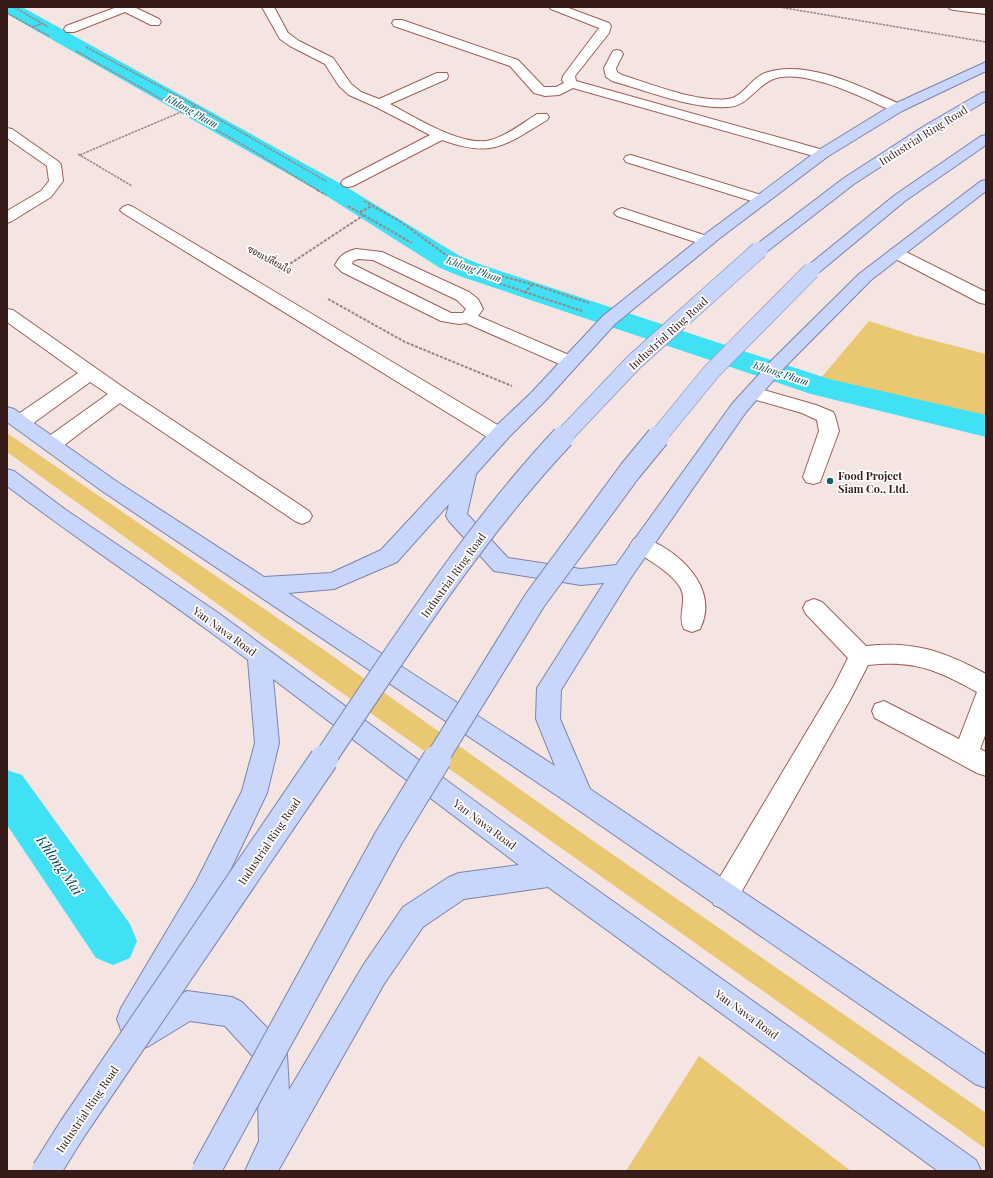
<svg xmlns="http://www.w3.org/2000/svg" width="993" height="1178" viewBox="0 0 993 1178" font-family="'Playfair Display',Sarabun,serif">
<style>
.green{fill:#eac771}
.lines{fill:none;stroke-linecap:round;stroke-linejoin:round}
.canal{fill:#40e1f5;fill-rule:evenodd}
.minor-casing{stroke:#a05e56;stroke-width:2}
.major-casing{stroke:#7d83aa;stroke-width:2}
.path-far1{stroke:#9a8582;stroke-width:1.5;stroke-dasharray:2.5 1;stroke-linecap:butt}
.path{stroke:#9a8582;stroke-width:2;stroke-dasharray:3 1.5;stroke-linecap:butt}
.minor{fill:#fff;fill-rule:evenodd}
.major{fill:#c8d6fb;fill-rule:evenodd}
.major-bridge-far2-casing{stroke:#7d83aa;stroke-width:18;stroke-linecap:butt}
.major-bridge-far1-casing{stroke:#7d83aa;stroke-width:24;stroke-linecap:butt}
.major-bridge-casing{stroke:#7d83aa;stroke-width:30;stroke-linecap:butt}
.major-bridge-far2{stroke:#c8d6fb;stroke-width:17}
.major-bridge-far1{stroke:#c8d6fb;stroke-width:22}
.major-bridge{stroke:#c8d6fb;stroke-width:28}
.poi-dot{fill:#13616b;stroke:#fff;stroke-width:1.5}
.labels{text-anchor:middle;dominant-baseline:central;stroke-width:3.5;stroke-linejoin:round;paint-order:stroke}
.far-street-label{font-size:9px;fill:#361b18;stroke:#fff}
.far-water-label{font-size:10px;font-style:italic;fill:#004952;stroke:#fff}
.street-label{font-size:11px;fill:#361b18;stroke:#fff}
.poi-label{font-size:11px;font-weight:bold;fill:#361b18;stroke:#fff;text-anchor:start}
.near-water-label{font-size:14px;font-style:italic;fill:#004952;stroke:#fff}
</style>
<rect width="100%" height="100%" fill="#f4e5e2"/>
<g class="green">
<polygon points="869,321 916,336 986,354 986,421 821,378"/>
<polygon points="7,433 324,650 586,836 986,1113 986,1149 266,639 7,452"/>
<polygon points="699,1056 851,1171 626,1171"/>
</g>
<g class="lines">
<g class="canal">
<polygon points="7,7 22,7 343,185 460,256 482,265 829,379 986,415 986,437 811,394 462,277 440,268 325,195 7,14"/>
<polygon points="7,770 22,775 130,924 137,941 130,958 113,965 96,958 7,825"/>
</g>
<defs>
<g id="minor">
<polygon points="117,7 134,7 159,19 161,22 159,25 151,25 125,12 74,32 66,32 64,29 66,26"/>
<path d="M262 7H274L288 33 299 41 333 58 351 84 361 92 379 99 437 73H447L448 76 447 79 390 104C415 117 463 148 491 140 508 135 523 123 537 114H547L549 117 547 120C504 146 492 158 442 140L353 186 348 187 343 186 341 183 343 180 430 135 376 107 349 95 339 86 325 64 290 46 280 39Z"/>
<polygon points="549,7 566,7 609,23 611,26 609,33 575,76 576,81 827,151 829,154 827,157 822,158 817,157 573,88 559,95 545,96 534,93 510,66 394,26 392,23 394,20 402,20 518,60 544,87 556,87 564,83 562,80 563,76 599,28 551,9"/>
<polygon points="948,7 986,8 986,14 954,10 950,9"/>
<path d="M617 50 621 51 623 54 616 68 617 72 622 75C651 84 698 103 728 99 743 97 751 78 765 73 807 58 864 88 902 105L904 108 902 111H892C864 98 801 66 771 80 755 88 747 106 728 107 691 109 648 91 612 81L606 77 604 68 613 51Z"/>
<polygon points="7,128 12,129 59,162 61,165 63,181 51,197 12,221 7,223 7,211 41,191 49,181 47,166 7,138"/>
<polygon points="631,155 765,196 767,199 765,202 760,203 755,202 626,162 624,159 626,156"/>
<polygon points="128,205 133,207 506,430 509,435 506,440 499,442 492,440 123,213 120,210 123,207"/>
<polygon points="622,208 713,238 715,241 713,244 707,246 617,216 614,213 617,210"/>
<polygon points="896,248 902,250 986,292 986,304 980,303 890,256 888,253 890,250"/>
<path d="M356 249 382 252 469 292 478 299 483 309 478 316 576 358 579 362 576 366 570 368 564 366 466 323 459 324 441 321 342 272 335 265C340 255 345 252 356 249ZM358 259 373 260 457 300 466 309 463 313H451L352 264 353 261Z"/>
<polygon points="7,309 13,310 127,390 309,511 312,516 309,521 302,524 295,521 120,403 59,449 52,451 45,449 42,444 45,439 108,394 90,382 28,427 21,428 14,427 12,422 14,417 78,373 7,322"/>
<polygon points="753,387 816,405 833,412 835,416 839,431 820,482 813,484 806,482 803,477 819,431 817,420 802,413 746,397 744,393 746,389"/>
<path d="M641 537C677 548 721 588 700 629L692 632 684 629C677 616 688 600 680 587 673 576 660 567 649 560 642 555 635 553 630 545L634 539Z"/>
<path d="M814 599 822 602 866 646C915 641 943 651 986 674V733L980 749 986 752V776L977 773 875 718 872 711 875 704 884 701 959 739 977 692C937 670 915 660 868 665L850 700 734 905 724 909 714 905 710 896 714 887 834 686 848 658 806 614 803 608 806 602Z"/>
</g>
<g id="major">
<path d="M986 62V71L902 111 827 157 720 238 615 324 545 401 509 437 476 474 467 514 508 558 581 569 616 565 732 404 772 360 859 274 981 181 986 180V191L871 280 784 368 746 412 630 579 561 690 560 719 590 789 986 1055V1088L975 1084 571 805 102 491 7 422V407L14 409 116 481 264 577 331 573 381 550 495 427 531 393 603 316 708 232 817 151 892 105ZM449 504 446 516 449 521 494 571 581 585 604 583 537 688 536 719 555 766 288 593 334 589 397 562Z"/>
<polygon points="986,92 986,101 934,132 854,184 765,253 759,255 753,253 751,250 753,247 844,178 924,126 981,93"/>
<polygon points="986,135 986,145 905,201 817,274 811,276 805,274 803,271 805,268 895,195 981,136"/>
<path d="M7 469 14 471 66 510 217 612 562 865 976 1160 981 1171H938L548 887 464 899 423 927 384 984 278 1171H245L259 1141 257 1061 225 1026 190 1021 149 1046 138 1050 127 1046 123 1035 125 1031 121 1030 117 1019 121 1008 196 882 242 791 255 743 248 660C169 600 86 546 7 486ZM273 679 519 865 459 873 449 877 403 907 364 964 289 1090 287 1055 283 1044 242 1002 232 997 187 991 154 1009 216 900 267 793 279 743Z"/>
</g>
</defs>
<use href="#minor" class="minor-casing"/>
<use href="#major" class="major-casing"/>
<g class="path-far1">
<polyline points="14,7 48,27"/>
<polyline points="779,7 986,42"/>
<polyline points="7,13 49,36"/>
<polyline points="32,27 41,24"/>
<polyline points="86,47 196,106 326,181"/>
<polyline points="76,51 245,146 319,191"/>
<polyline points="78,154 132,186"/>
<polyline points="80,155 195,106"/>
</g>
<g class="path">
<polyline points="317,190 326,195"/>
<polyline points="364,201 401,222 446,255 456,260 489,273 532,284 589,303"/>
<polyline points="348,206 412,243"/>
<polyline points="360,212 372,206"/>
<polyline points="279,271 364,215"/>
<polyline points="486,279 582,311"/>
<polyline points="524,293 532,285"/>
<polyline points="328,299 405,342 512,386"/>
</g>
<use href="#minor" class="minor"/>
<use href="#major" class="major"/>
<defs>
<g id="major-bridge-far2">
<polyline points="562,438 634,362 759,250"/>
<polyline points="657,438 712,371 811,271"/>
</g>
<g id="major-bridge-far1">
<path d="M324 760C398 651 472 534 563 437"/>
<polyline points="436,760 535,600 630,471 658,437"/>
</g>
<g id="major-bridge">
<polyline points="46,1171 73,1128 324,759"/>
<polyline points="206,1171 388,839 437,759"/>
</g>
</defs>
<use href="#major-bridge-far2" class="major-bridge-far2-casing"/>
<use href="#major-bridge-far1" class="major-bridge-far1-casing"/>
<use href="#major-bridge" class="major-bridge-casing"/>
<use href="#major-bridge-far2" class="major-bridge-far2"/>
<use href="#major-bridge-far1" class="major-bridge-far1"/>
<use href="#major-bridge" class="major-bridge"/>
</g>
<circle class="poi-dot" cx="830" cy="481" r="4"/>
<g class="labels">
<g class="far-street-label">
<text transform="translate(270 259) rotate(29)">ซอยเปลี่ยมใจ</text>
</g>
<g class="far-water-label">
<text transform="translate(192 111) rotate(29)">Khlong Phum</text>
<text transform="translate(474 269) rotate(20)">Khlong Phum</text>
<text transform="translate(781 373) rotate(18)">Khlong Phum</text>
</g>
<g class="street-label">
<text transform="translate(923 135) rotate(-32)">Industrial Ring Road</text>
<text transform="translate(668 333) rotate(-42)">Industrial Ring Road</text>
<text transform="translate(453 575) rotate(-54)">Industrial Ring Road</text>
<text transform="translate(225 631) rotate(36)">Yan Nawa Road</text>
<text transform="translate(485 824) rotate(37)">Yan Nawa Road</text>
<text transform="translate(269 841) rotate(-56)">Industrial Ring Road</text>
<text transform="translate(747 1014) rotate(36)">Yan Nawa Road</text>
<text transform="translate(87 1109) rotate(-56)">Industrial Ring Road</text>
</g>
<g class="poi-label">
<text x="838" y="475">Food Project<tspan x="838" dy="13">Siam Co., Ltd.</tspan></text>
</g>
<g class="near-water-label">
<text transform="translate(60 865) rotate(55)">Khlong Mai</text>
</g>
</g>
<rect width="993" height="1178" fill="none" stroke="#361b18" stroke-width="16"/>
</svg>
